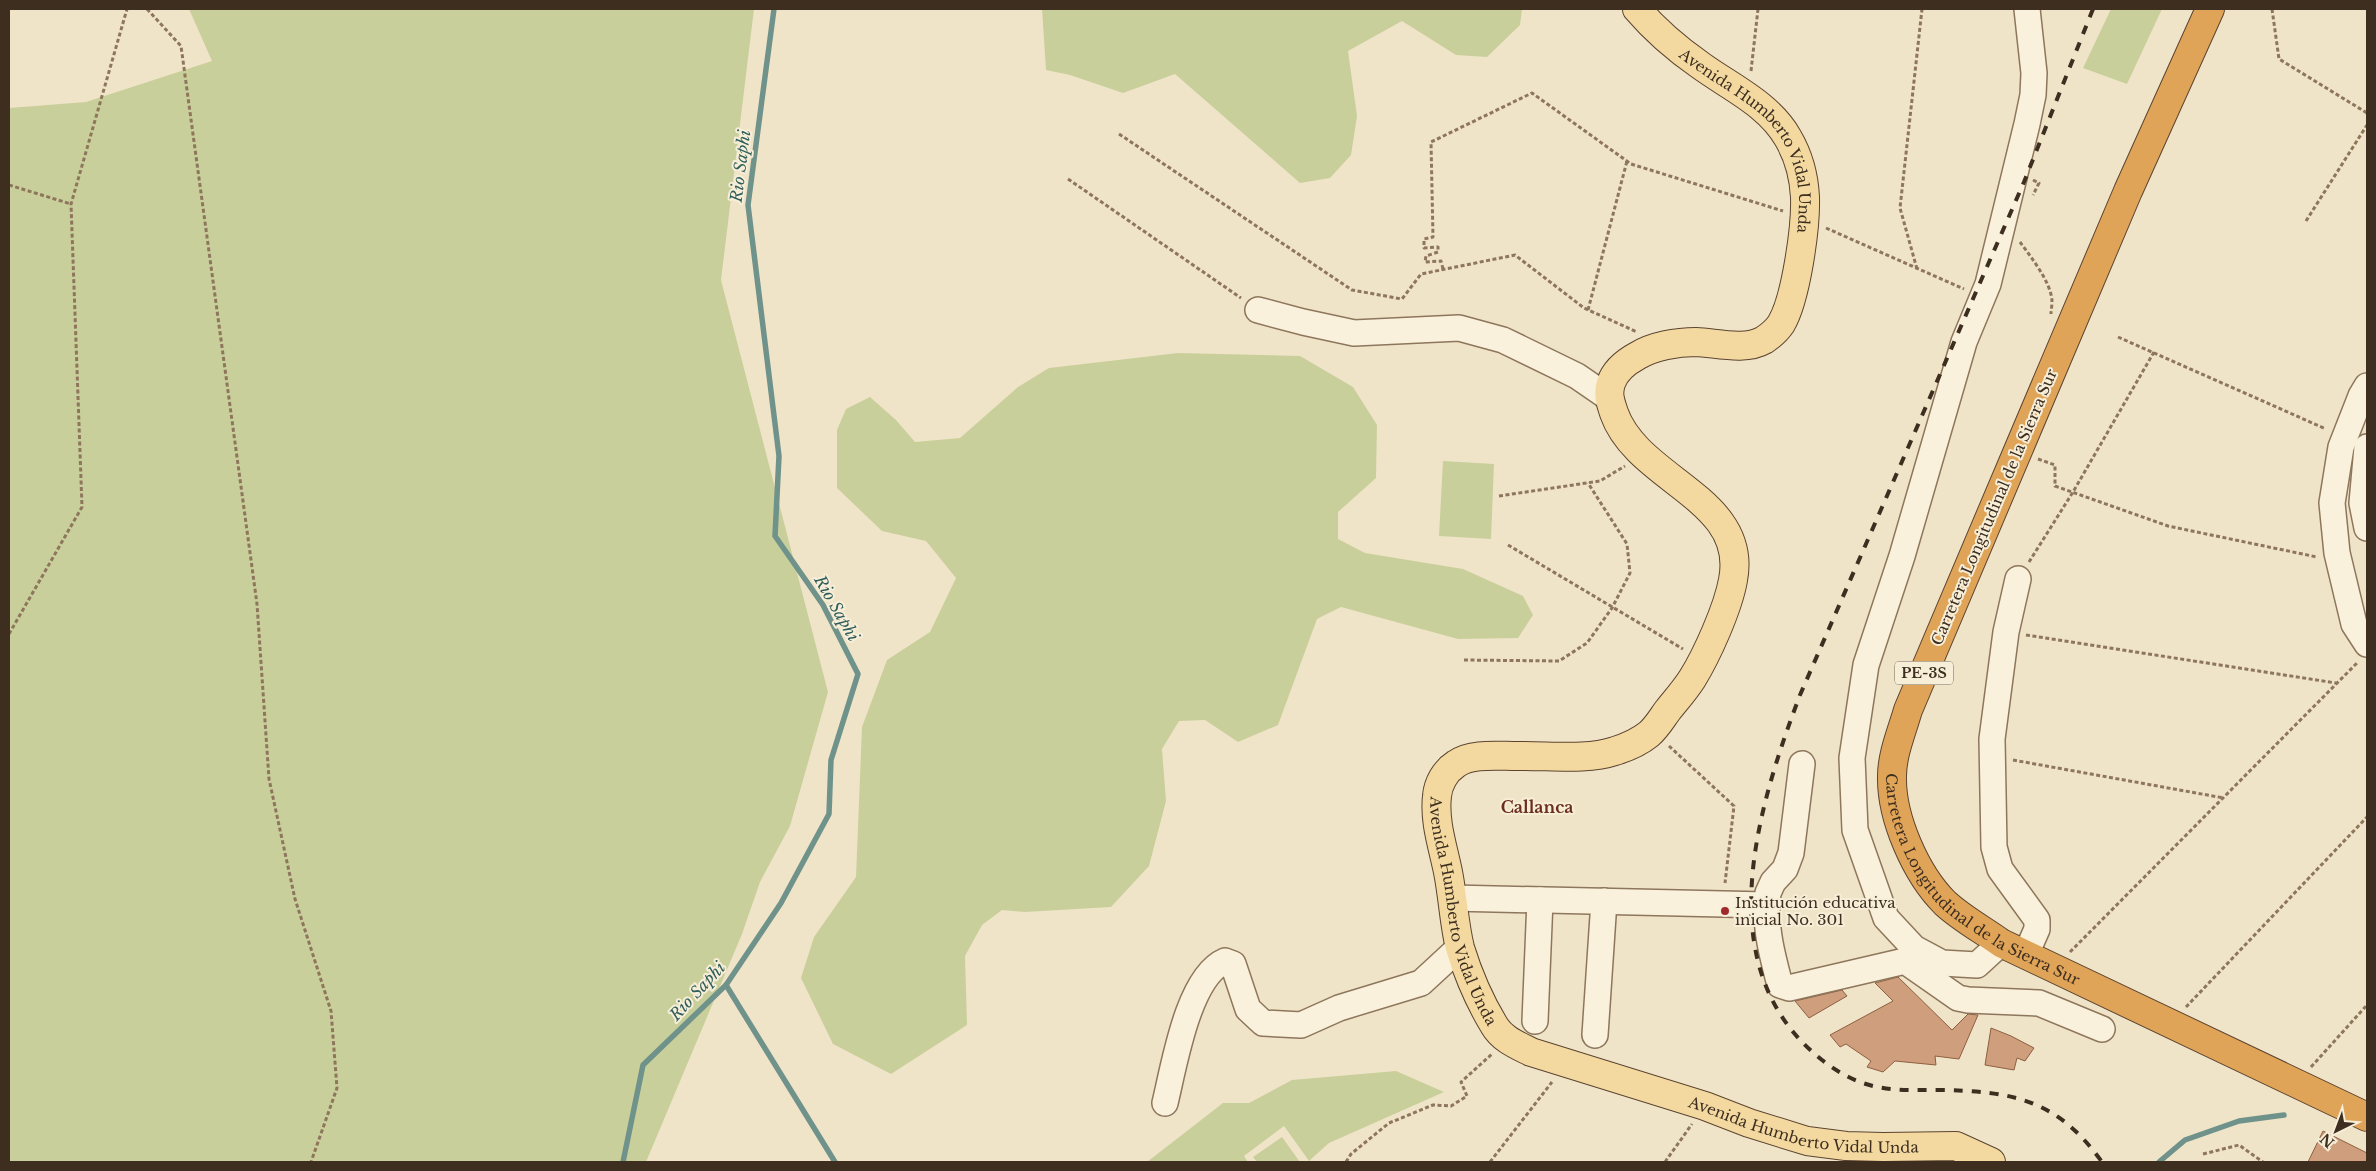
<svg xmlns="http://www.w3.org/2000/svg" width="2376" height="1171" viewBox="0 0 2376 1171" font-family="'Libre Baskerville',serif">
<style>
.green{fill:#c9cf9b}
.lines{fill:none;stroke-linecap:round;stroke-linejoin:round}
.stream{stroke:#6f938a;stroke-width:5.5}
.building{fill:#cf9f7d;stroke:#8d5f41}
.minor-casing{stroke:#8d765c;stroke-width:28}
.major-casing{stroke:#5b4430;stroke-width:30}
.highway-casing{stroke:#5b4430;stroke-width:30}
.path{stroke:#8d765c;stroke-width:3;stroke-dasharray:4 2.5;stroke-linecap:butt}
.minor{stroke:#faf1dc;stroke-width:25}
.major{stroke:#f3d9a0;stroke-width:28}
.highway{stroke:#e0a458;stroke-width:28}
.rail{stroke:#3d2e20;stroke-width:4;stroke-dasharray:9 9;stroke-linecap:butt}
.poi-dot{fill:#9e2a2b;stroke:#f7eed8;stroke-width:2}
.labels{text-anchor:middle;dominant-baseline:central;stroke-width:4;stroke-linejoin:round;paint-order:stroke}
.shield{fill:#f7eed8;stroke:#756857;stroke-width:1}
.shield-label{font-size:14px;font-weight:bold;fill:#3d2e20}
.street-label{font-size:15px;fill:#3d2e20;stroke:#f7eed8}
.poi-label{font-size:15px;fill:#3d2e20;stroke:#f7eed8;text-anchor:start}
.water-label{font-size:16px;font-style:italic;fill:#2f5d5a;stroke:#f7eed8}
.neighbourhood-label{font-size:16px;font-weight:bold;fill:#6b2e1e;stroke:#f7eed8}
</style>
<rect width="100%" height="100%" fill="#f0e4c8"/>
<g class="green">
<polygon points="189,9 754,9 721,280 828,692 790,826 760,882 742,934 646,1162 9,1162 9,108 86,102 212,61"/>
<polygon points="1042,9 1522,9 1520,25 1487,57 1456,55 1402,21 1348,51 1357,116 1351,155 1330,178 1300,183 1175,74 1123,93 1070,75 1046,70"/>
<polygon points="2111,9 2162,9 2127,84 2083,68"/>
<polygon points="1178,353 1300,356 1353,387 1377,425 1376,478 1338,512 1338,539 1365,553 1463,569 1523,596 1533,615 1518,638 1458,639 1341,607 1317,619 1278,725 1238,742 1205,720 1179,721 1162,749 1166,801 1149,866 1111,907 1025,912 1002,910 982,925 965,956 967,1025 891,1074 833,1044 801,978 814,937 856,877 862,727 887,660 930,632 956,578 926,541 882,531 837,488 837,430 846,409 870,397 896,420 915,442 960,438 1018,387 1049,368"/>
<polygon points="1443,461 1494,464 1491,539 1439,536"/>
<polygon points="1396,1071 1444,1092 1329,1143 1309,1161 1284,1126 1244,1156 1248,1162 1147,1162 1223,1103 1249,1103 1292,1080"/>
<polygon points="1282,1137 1300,1162 1257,1162 1253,1157"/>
</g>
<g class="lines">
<g class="stream">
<polyline points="726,985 835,1162"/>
<polyline points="623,1162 643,1065 726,985 781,903 829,814 831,760 858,674 823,605 775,536 779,456 748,205 774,9"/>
<polyline points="2159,1162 2185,1140 2239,1121 2284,1115"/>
</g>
</g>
<g class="building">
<polygon points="1898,977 1952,1030 1968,1014 1978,1015 1959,1059 1935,1056 1936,1065 1895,1061 1883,1072 1867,1067 1871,1061 1846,1044 1840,1047 1830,1035 1893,1001 1875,983"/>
<polygon points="1842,990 1847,996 1809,1018 1795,1001"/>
<polygon points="1991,1028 2011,1036 2034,1048 2025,1061 2017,1058 2014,1070 1985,1065"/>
<polygon points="2323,1131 2367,1153 2367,1162 2308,1162"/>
</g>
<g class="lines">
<defs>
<g id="minor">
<polyline points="1258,310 1303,322 1354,333 1459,328 1503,340 1577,376 1609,398"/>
<polyline points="2367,386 2361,396 2341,447 2332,503 2337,553 2354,624 2367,644"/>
<polyline points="2367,447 2362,503 2367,528"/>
<polyline points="2018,579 2006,632 1992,739 1994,847 2000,869 2037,920 2037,929 2026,954"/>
<path d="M1452 898 1767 905C1766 933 1773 958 1780 985L1789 988 1905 961 1958 998 1968 1000 2039 1003 2102 1029"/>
<polyline points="1767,905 1768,893 1773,882 1785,869 1791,853 1802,764"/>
<polyline points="2001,943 1977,965 1942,963 1914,948 1886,918 1855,830 1852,758 1866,665 1902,556 1964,342 1988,284 2027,124 2033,95 2034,73 2027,9"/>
<polyline points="1535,1021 1540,900"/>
<polyline points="1595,1035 1604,901"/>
<path d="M1165 1103C1174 1066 1188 977 1225 961L1233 964 1248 1009 1263 1023 1301 1025 1339 1008 1421 983 1460 947"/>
</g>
<g id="major">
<path id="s1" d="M1637 9C1655 30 1677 49 1700 65 1730 87 1769 104 1788 138 1798 155 1804 177 1805 197 1806 227 1796 299 1781 324 1777 330 1770 336 1764 340 1745 351 1717 343 1696 342 1677 342 1653 346 1637 356 1626 362 1615 371 1611 383 1607 395 1611 403 1614 413 1638 481 1749 498 1733 580 1728 608 1707 655 1692 679 1685 690 1676 700 1668 710 1662 718 1657 727 1649 734 1639 742 1628 747 1615 751 1585 761 1548 755 1516 756 1498 756 1470 753 1456 764 1445 771 1438 784 1437 796 1434 822 1443 847 1448 872 1453 897 1454 924 1460 948 1468 974 1480 1002 1494 1025 1502 1039 1517 1045 1531 1052L1705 1106 1749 1123 1807 1141 1846 1146 1883 1147 1956 1146 1991 1162"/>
</g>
<g id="highway">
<path id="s2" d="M2210 9 2128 191 1908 710C1902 731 1892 754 1892 776 1891 818 1916 874 1945 903 1961 918 1983 930 2001 943L2367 1117"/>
</g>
</defs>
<use href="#minor" class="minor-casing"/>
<use href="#major" class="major-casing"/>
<use href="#highway" class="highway-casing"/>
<g class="path">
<polyline points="147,9 181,46 257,604 269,779 295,899 331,1011 337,1088 311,1162"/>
<polyline points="2272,9 2279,59 2367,113"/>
<polyline points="1751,71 1758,9"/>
<polyline points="1119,134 1352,290 1402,299 1421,274 1515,255 1584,308 1637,332"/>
<polyline points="1068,179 1241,298"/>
<polyline points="2033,180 2039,183 2033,195"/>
<polyline points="9,185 71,204"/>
<polyline points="2306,221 2367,125"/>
<polyline points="1826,228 1964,289"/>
<path d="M2020 242C2030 256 2052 283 2052 302 2052 306 2051 310 2051 314"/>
<polyline points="1443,269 1441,261 1425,262 1426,256 1438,252 1438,247 1424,248 1424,239 1433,237 1431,142 1532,93 1631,164 1783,211"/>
<polyline points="1917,269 1900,208 1922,9"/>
<polyline points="1588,310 1627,161"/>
<polyline points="2118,337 2326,429"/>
<polyline points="2038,459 2055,465 2055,486 2168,526 2317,557"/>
<polyline points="1499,496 1600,481 1625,466"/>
<polyline points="1508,545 1683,649"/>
<polyline points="2029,562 2073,492 2154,352"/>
<polyline points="9,634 82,507 71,204 127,9"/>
<polyline points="2026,635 2336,683"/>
<polyline points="1464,660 1559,661 1587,643 1612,608 1630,573 1627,544 1588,483"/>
<polyline points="1669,746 1734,806 1725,883"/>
<polyline points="2013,760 2224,798"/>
<polyline points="2070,952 2358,662"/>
<polyline points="2186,1007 2367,817"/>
<polyline points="2311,1067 2367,1005"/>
<polyline points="2203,1154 2239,1145 2263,1162"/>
<polyline points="1346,1162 1351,1154 1389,1123 1433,1105 1451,1106 1467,1096 1461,1082 1492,1054"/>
<polyline points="1490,1162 1552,1082"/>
<polyline points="1665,1162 1692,1124"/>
</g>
<use href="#minor" class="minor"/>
<use href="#major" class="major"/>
<use href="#highway" class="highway"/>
<path class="rail" d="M2093 9 2024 182 1800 695C1760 801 1712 951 1804 1044 1824 1064 1850 1082 1878 1087 1898 1091 1918 1090 1938 1090 2012 1091 2057 1099 2102 1162"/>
</g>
<circle class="poi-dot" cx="1725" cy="911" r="5"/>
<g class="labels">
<rect class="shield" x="1895" y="661.5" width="58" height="23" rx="4"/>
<g class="shield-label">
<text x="1924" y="673">PE-3S</text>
</g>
<g class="street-label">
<text stroke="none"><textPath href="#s1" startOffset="180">Avenida Humberto Vidal Unda</textPath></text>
<text transform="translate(1994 507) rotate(-67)">Carretera Longitudinal de la Sierra Sur</text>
<text stroke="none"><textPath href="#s2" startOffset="978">Carretera Longitudinal de la Sierra Sur</textPath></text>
<text stroke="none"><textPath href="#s1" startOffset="1364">Avenida Humberto Vidal Unda</textPath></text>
<text stroke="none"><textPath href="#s1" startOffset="1814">Avenida Humberto Vidal Unda</textPath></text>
</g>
<g class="poi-label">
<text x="1735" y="902">Institución educativa<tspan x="1735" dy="17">inicial No. 301</tspan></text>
</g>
<g class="water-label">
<text transform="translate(740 166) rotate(-83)">Rio Saphi</text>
<text transform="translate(837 608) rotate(60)">Rio Saphi</text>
<text transform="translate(697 991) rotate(-47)">Rio Saphi</text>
</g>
<g class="neighbourhood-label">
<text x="1537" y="807">Callanca</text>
</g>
</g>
<rect width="2376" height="1171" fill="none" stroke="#3d2e20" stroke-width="20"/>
<g transform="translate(2336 1131) rotate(222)" stroke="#f7eed8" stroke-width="4" paint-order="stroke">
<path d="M0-4L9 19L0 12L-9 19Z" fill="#3d2e20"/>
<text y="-8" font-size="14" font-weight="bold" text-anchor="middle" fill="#3d2e20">N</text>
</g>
</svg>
